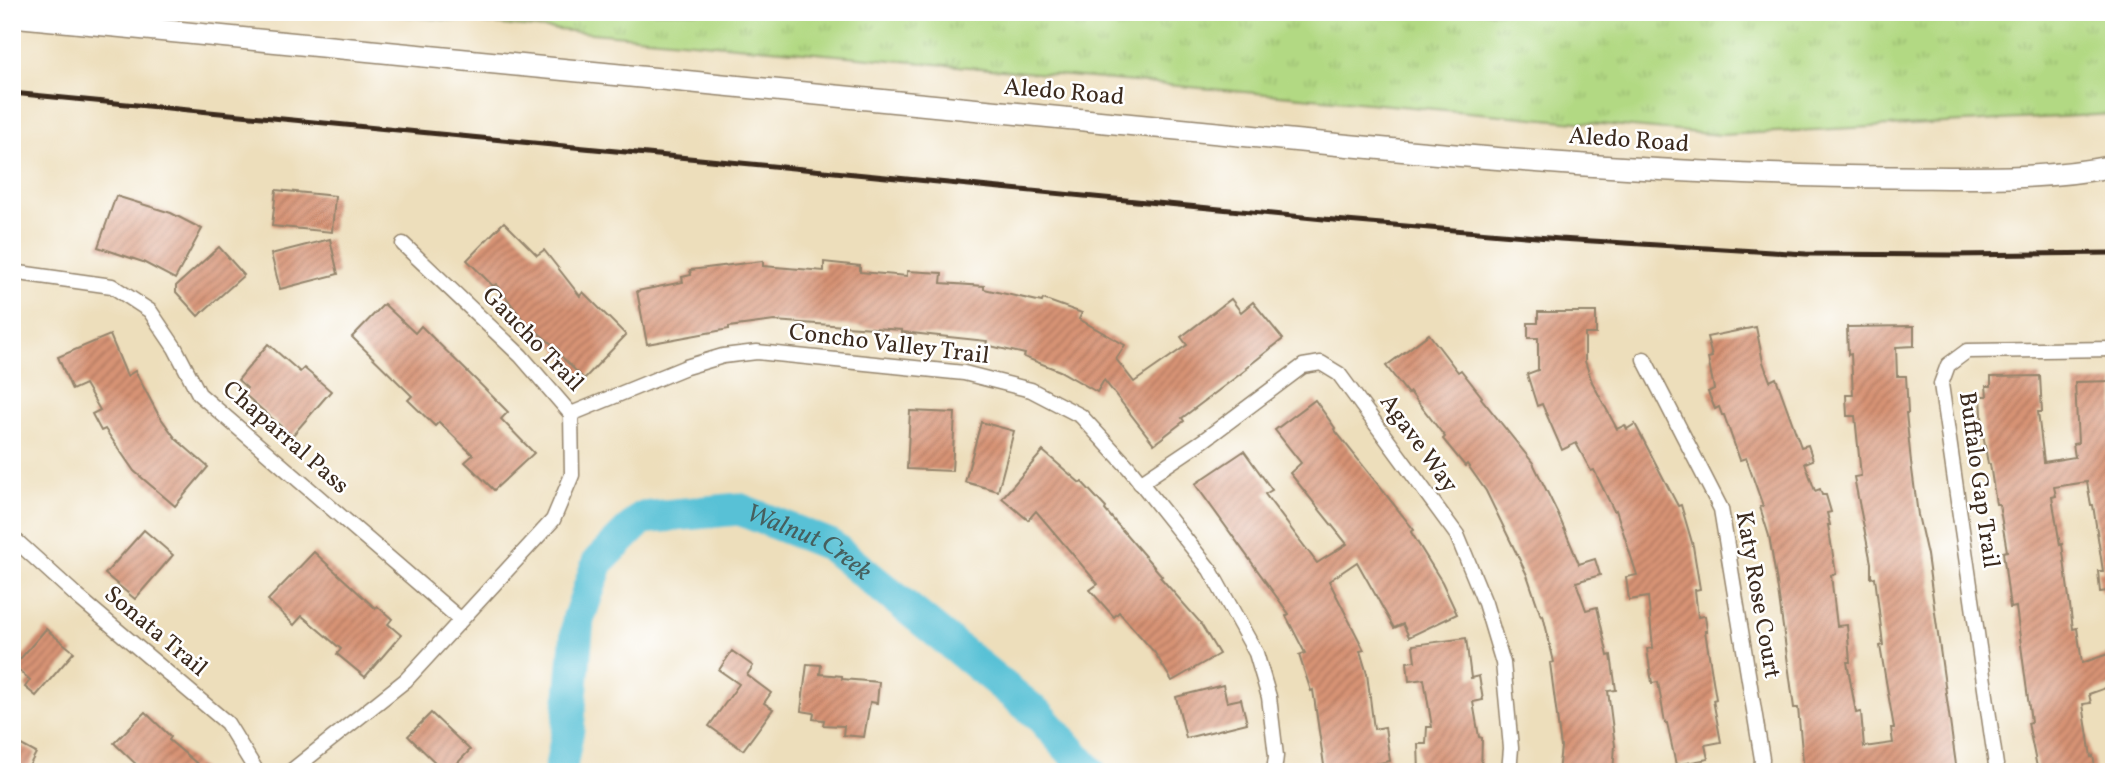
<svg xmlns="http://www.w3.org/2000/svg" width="2126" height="784" viewBox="0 0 2126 784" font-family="Vollkorn,serif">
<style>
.grass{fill:url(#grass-tufts);stroke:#768250;stroke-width:2}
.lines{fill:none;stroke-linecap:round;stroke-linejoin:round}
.river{stroke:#59c1d6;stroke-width:33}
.building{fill:url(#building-hatch)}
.street-casing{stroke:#94846c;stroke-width:17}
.secondary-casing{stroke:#94846c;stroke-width:24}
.street{stroke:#fff;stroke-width:14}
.secondary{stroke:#fff;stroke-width:21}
.rail{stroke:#3b2a1e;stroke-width:5}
.labels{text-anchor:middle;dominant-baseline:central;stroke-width:5;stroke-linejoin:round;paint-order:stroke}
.street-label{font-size:24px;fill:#3b2a1e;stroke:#fff}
.water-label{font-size:26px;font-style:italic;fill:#465f5e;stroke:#fff}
</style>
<defs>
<pattern id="grass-tufts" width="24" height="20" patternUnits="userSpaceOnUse" patternTransform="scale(1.75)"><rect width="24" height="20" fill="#b2d983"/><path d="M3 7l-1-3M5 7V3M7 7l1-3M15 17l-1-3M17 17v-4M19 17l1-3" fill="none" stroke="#9aba71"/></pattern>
<pattern id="building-hatch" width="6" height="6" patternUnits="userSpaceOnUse" patternTransform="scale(1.75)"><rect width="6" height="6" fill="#d79375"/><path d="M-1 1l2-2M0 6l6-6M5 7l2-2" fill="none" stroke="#b0785f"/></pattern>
</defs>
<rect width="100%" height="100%" fill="#fff"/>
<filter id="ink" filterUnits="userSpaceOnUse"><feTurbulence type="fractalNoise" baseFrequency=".0143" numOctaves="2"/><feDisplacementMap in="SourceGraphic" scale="14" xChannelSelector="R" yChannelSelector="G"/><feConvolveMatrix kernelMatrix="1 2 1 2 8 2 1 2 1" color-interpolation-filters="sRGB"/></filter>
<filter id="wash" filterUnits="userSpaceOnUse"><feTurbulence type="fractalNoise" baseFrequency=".00686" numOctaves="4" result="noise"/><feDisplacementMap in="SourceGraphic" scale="28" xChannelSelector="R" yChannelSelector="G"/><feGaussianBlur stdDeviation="1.57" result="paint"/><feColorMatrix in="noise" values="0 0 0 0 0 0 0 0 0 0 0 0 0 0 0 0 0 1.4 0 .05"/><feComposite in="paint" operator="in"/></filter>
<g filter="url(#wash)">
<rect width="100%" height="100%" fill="#eddebb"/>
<polygon class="grass" points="360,12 2114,12 2114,114 1721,135"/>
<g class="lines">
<path class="river" id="s1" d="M560 772 568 729 578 620 598 562 642 518 739 509 830 545 1040 716 1090 772"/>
</g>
<g id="blocks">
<g class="building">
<polygon points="276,190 335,196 332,232 272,226"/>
<polygon points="116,196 171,213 202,229 175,279 143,262 98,247"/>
<polygon points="504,222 537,255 544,250 580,296 583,292 626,335 584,379 557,352 559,350 524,321 496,284 493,286 467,260"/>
<polygon points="330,239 338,274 280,289 271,254"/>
<polygon points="219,247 244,275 198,316 176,292 176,286"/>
<polygon points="763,261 763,266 824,271 824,262 860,266 860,272 907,276 907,271 942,273 941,283 984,286 984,289 1042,302 1043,299 1082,313 1079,319 1125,345 1116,359 1134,382 1187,345 1181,337 1231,299 1241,312 1253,302 1283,339 1246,368 1247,369 1182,418 1184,421 1154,444 1104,380 1097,392 1060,371 1024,357 1025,354 986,345 987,341 902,332 902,330 774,321 729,327 729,329 647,344 637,291 683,282 682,277 691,275 690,270"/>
<polygon points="384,304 415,333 421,326 478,382 508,412 501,419 534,453 494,490 465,462 473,455 439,422 435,426 408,400 412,396 352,337"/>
<polygon points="1538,312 1596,312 1596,334 1585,334 1585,361 1592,382 1617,429 1625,425 1627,429 1635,424 1678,506 1681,505 1693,546 1700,589 1695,590 1698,617 1705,616 1707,631 1705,631 1716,699 1713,700 1721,742 1705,745 1708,759 1676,765 1667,723 1665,723 1658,682 1652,683 1647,649 1653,648 1648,597 1629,600 1626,577 1637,575 1616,510 1614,511 1594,470 1591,471 1576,443 1562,450 1542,404 1537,406 1527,374 1538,370 1538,338 1528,338 1528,323 1538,323"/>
<polygon points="1914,326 1914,346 1896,347 1897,376 1906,376 1908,413 1906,413 1911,462 1918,515 1927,555 1957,772 1804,772 1798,708 1794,708 1777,583 1769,536 1760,507 1763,506 1746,458 1740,460 1724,415 1722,415 1719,407 1715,409 1708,392 1714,389 1708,358 1712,357 1707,337 1756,327 1763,362 1770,381 1776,378 1801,447 1808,445 1813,460 1805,463 1815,491 1820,489 1822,495 1826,495 1831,512 1827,513 1830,525 1828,525 1836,574 1831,575 1837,626 1847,625 1850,662 1847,662 1856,713 1861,712 1864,747 1893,743 1891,728 1894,728 1880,646 1883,645 1875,577 1871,578 1871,563 1854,477 1861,476 1855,416 1847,416 1846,395 1853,395 1851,354 1848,355 1847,327"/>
<polygon points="1429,334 1458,372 1461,370 1482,397 1481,398 1533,463 1558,514 1579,564 1595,559 1600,575 1576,582 1586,610 1597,607 1608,656 1611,655 1616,690 1608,691 1615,746 1613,772 1558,772 1561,747 1550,663 1554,662 1543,615 1541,616 1527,575 1486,491 1467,464 1465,466 1443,439 1445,437 1410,392 1408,394 1386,366"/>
<polygon points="110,335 127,376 135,371 158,414 176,439 208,467 175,506 134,471 105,429 101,431 92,414 100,410 85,384 72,390 58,357"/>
<polygon points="268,344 300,372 304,368 331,391 292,436 243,393 247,388 238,380"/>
<polygon points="2040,376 2042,412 2038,412 2044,462 2075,457 2073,444 2078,443 2075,382 2114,381 2114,590 2100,592 2098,571 2103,571 2093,505 2091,505 2087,482 2054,487 2056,496 2052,497 2060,545 2062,544 2073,629 2077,628 2082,663 2114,652 2114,685 2089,694 2091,703 2083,704 2091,757 2093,756 2096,772 2038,772 2028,723 2031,722 2016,607 2010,608 2003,552 2007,551 1999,504 1996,504 1990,464 1988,464 1983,434 1981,396 1987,396 1986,386 1991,386 1991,377"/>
<polygon points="1315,400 1335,428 1334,429 1414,530 1411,532 1442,582 1457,614 1409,637 1403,624 1394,628 1357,562 1329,581 1364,650 1360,651 1367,674 1374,729 1385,727 1390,761 1348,769 1348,772 1325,772 1313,690 1311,691 1299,655 1305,653 1286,616 1289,614 1195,484 1244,451 1272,490 1265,494 1317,563 1347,544 1290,473 1301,463 1275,430"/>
<polygon points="910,411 955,413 952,471 907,469"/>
<polygon points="981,422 1014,431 998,491 965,482"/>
<polygon points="1043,451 1080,483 1082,482 1106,508 1105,510 1162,576 1160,577 1199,621 1219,654 1172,681 1155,653 1119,612 1114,617 1090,590 1098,584 1036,511 1028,520 1002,498"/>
<polygon points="144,530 173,555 135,599 105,574"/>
<polygon points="314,552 375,608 377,606 392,619 388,624 401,635 365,677 337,654 341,649 302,616 294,625 268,600"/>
<polygon points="46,629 74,652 36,696 25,687 30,680 14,666"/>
<polygon points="1466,638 1471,678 1479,676 1483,700 1473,702 1479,737 1482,738 1481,772 1419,772 1418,744 1426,744 1427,727 1432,727 1424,679 1409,681 1407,662 1415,661 1413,645"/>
<polygon points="732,651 753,666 747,675 771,693 764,703 773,709 743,750 709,726 739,684 719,670"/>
<polygon points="807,664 821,665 820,674 842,676 842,679 879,682 877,703 870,702 864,737 843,735 844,726 823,725 824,720 813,719 814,713 801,711"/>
<polygon points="1223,685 1227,702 1241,699 1247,723 1186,738 1176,697"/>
<polygon points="145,712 171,737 169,740 207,772 144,772 114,743"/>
<polygon points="431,713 470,750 449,772 445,772 408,736"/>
<polygon points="12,740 36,753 26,772 12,772"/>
</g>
</g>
</g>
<g filter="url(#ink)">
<use href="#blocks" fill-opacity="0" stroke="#94846c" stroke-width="2"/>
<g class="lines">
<defs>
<g id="street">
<polyline points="12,272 112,286 150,311 175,348 199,394 461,620"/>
<polyline points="1644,359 1721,509 1762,759 1761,772"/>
<polyline points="571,414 686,367 723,356 757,352 964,373 1031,390 1081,416 1129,468 1210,570 1256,653 1269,697 1276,756 1274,772"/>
<polyline points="1140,483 1204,440 1303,366 1321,363 1339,374 1457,535 1485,603 1503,663 1511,748 1509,772"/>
<polyline points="12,537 78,597 227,723 257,772"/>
<polyline points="290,772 406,680 553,520 572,475 571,414 521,356 403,244"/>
<polyline points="1997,772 1941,384 1948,365 1967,351 2114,349"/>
</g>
<path id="secondary" d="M12 16C448 59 884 102 1321 143 1511 161 1701 176 1892 177 1965 177 2041 181 2114 166"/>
</defs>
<use href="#street" class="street-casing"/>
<use href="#secondary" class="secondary-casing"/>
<use href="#street" class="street"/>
<use href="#secondary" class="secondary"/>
<polyline class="rail" points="12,93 1334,220 1560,239 1806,254 1953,255 2114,253"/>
</g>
</g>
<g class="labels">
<g class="street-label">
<text transform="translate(1064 93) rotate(5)">Aledo Road</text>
<text transform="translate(1629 141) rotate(4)">Aledo Road</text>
<text transform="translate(532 340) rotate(46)">Gaucho Trail</text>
<text transform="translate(889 345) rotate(7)">Concho Valley Trail</text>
<text transform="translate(285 438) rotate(41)">Chaparral Pass</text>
<text transform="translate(1418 444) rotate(54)">Agave Way</text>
<text transform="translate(1978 480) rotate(82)">Buffalo Gap Trail</text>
<text transform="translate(1757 595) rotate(80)">Katy Rose Court</text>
<text transform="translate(155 632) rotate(40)">Sonata Trail</text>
</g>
<g class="water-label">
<text stroke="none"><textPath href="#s1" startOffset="452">Walnut Creek</textPath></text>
</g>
</g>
<rect width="2126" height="784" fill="none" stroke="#fff" stroke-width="42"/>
</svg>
